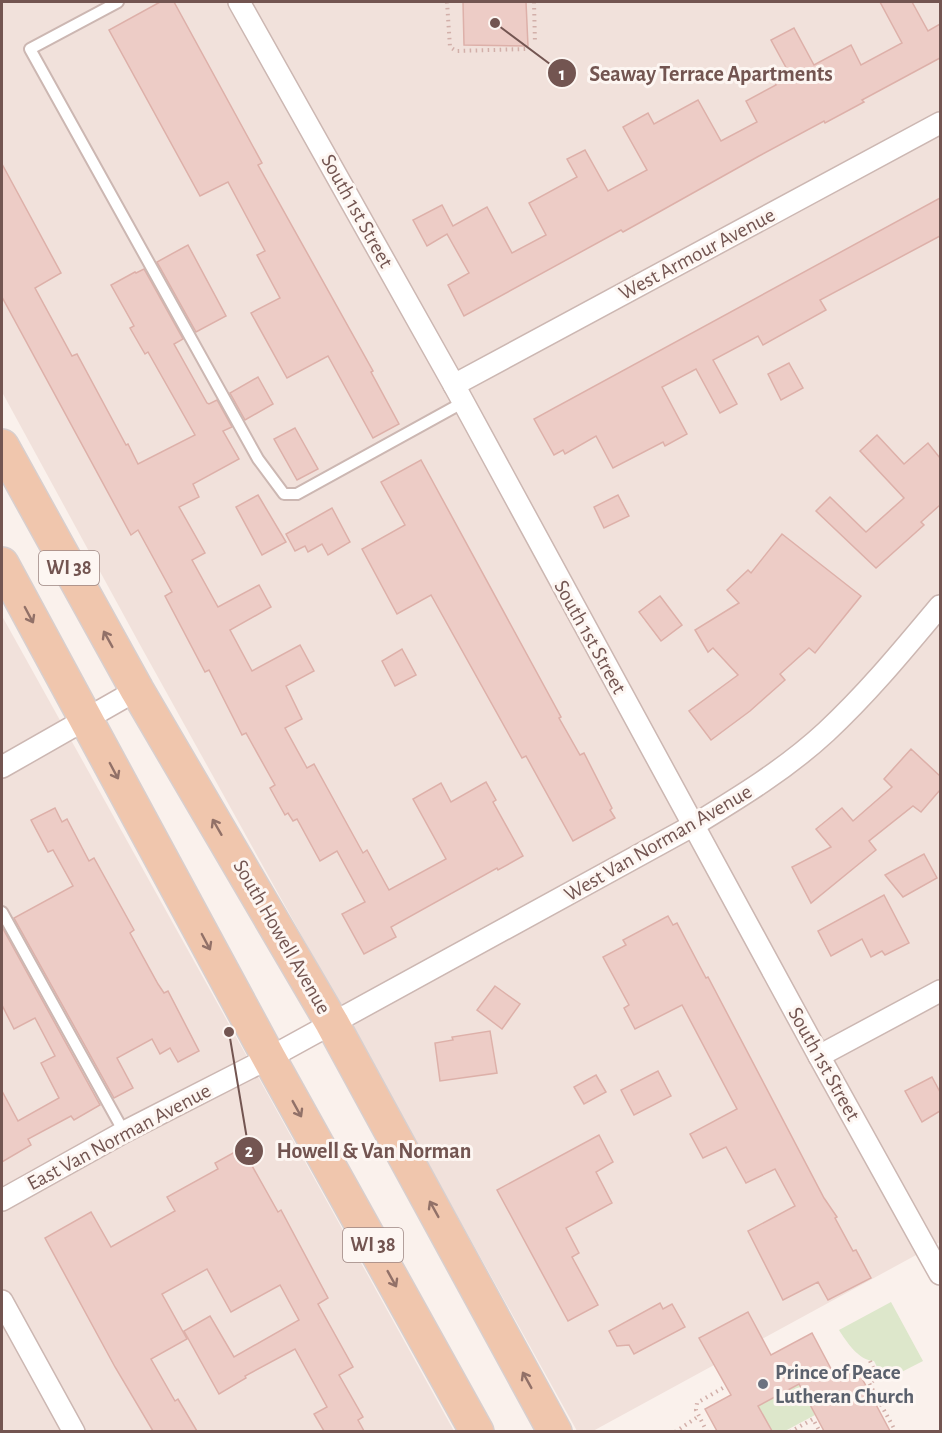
<svg xmlns="http://www.w3.org/2000/svg" width="942" height="1433" viewBox="0 0 942 1433" font-family="'Alegreya Sans',sans-serif">
<style>
.residential{fill:#f1e1db}
.green{fill:#dde7cb}
.building{fill:#edccc6;stroke:#ddb0a9;stroke-width:1.5}
.lines{fill:none;stroke-linecap:round;stroke-linejoin:round}
.lane-casing{stroke:#ccb7b2;stroke-width:14}
.street-casing{stroke:#ccb7b2;stroke-width:24}
.primary-casing{stroke:#d8cfce;stroke-width:36}
.path{stroke:#d2afa9;stroke-width:4;stroke-dasharray:1.5 4.5;stroke-linecap:butt}
.lane{stroke:#fff;stroke-width:10}
.street{stroke:#fff;stroke-width:21}
.primary{stroke:#f0c6ad;stroke-width:33}
.oneway{stroke:#927168}
.worship-dot{fill:#6b7280;stroke:#fdf6f2;stroke-width:2}
.labels{text-anchor:middle;dominant-baseline:central;stroke-width:6;stroke-linejoin:round;paint-order:stroke}
.shield{fill:#fdf6f2;stroke:#9c8581;stroke-width:1.5}
.shield-label{font-size:20px;font-weight:bold;fill:#735551}
.street-label{font-size:21px;fill:#735551;stroke:#fdf6f2}
.worship-label{font-size:21px;font-weight:bold;fill:#5b616d;stroke:#fdf6f2;text-anchor:start}
.leader{fill:none;stroke:#735551;stroke-width:2}
.callout-dot{fill:#735551;stroke:#fdf6f2;stroke-width:2}
.mark-label{font-size:18px;text-anchor:middle;font-weight:bold;fill:#fff}
.callout-label{font-size:22px;text-anchor:middle;font-weight:bold;fill:#735551;stroke:#fdf6f2;stroke-width:6;stroke-linejoin:round;paint-order:stroke}
</style>
<rect width="100%" height="100%" fill="#faf1ec"/>
<g class="residential">
<polygon points="2,2 940,2 940,1242 593,1431 577,1431 139,643 2,392"/>
<polygon points="2,616 204,979 454,1431 2,1431"/>
</g>
<g class="green">
<path d="M891 1302 923 1361 884 1381 874 1361C859 1361 846 1341 839 1330Z"/>
<polygon points="816,1375 806,1397 815,1415 785,1431 772,1431 758,1406"/>
</g>
<g class="building">
<polygon points="160,2 174,2 262,163 258,165 373,371 371,372 399,424 373,438 328,356 287,378 251,313 280,298 257,255 265,251 228,182 200,196 109,30"/>
<polygon points="463,2 526,2 528,46 464,45"/>
<polygon points="880,2 912,2 928,31 940,24 940,58 862,100 864,102 825,123 824,121 759,156 659,212 623,232 621,230 464,316 448,285 469,273 447,234 427,246 413,220 442,205 453,226 487,207 512,253 546,235 529,203 577,177 567,159 585,150 608,191 647,170 623,127 648,113 654,124 698,100 721,141 757,122 746,101 776,85 774,81 789,73 771,40 794,28 814,65 851,45 861,65 902,43"/>
<polygon points="2,164 61,273 35,288 72,356 77,354 126,445 128,444 138,464 195,435 148,352 145,354 130,328 134,326 111,285 135,272 136,273 144,269 183,339 174,344 207,403 209,404 217,400 232,427 223,431 239,459 193,484 199,497 179,507 205,553 192,560 218,607 259,585 271,607 230,630 252,671 300,645 314,671 286,686 302,719 285,728 307,768 314,764 363,853 367,850 389,890 446,859 413,799 441,783 451,802 486,782 496,800 493,802 523,856 498,870 497,868 391,927 396,937 364,954 342,914 365,902 337,851 320,861 297,819 293,821 288,813 285,815 270,788 275,785 246,733 242,735 209,670 205,672 165,596 172,592 138,530 131,535 2,297"/>
<polygon points="940,198 940,236 820,300 826,310 763,345 758,336 713,360 737,404 720,413 696,369 662,387 687,434 665,446 663,442 613,468 596,436 565,454 563,450 554,455 534,419"/>
<polygon points="188,245 226,316 196,332 157,262"/>
<polygon points="789,363 803,388 781,400 768,374"/>
<polygon points="258,377 273,404 245,420 230,393"/>
<polygon points="295,428 318,469 297,480 274,439"/>
<polygon points="877,435 904,464 928,443 940,458 940,505 921,522 924,525 876,568 816,511 830,497 866,532 904,498 860,451"/>
<polygon points="421,460 561,717 559,718 580,755 584,753 612,808 610,810 615,818 573,841 526,756 522,758 431,595 397,614 362,549 405,525 381,482"/>
<polygon points="258,495 286,542 262,555 236,507"/>
<polygon points="618,495 629,516 604,528 594,507"/>
<polygon points="332,508 350,542 328,555 322,544 308,552 305,546 295,551 286,534"/>
<polygon points="782,534 861,596 815,653 809,648 780,674 785,680 750,711 711,740 689,711 738,675 713,648 708,652 695,630 739,603 727,590 748,570 751,573"/>
<polygon points="660,596 682,625 661,641 639,612"/>
<polygon points="402,649 416,675 395,686 382,661"/>
<polygon points="911,749 940,776 940,790 921,812 913,806 869,841 876,850 811,903 792,867 831,847 816,829 842,808 853,821 892,787 884,779"/>
<polygon points="55,808 62,822 67,819 89,861 94,858 134,930 130,933 158,984 164,993 168,991 199,1051 178,1062 170,1048 160,1054 152,1039 117,1058 133,1088 114,1098 14,918 73,886 53,850 48,852 31,820"/>
<polygon points="924,854 937,878 903,897 885,875"/>
<polygon points="884,895 909,943 885,955 882,951 871,957 862,939 831,956 818,931"/>
<polygon points="668,916 673,925 677,923 706,978 708,977 824,1198 837,1217 835,1218 853,1251 856,1250 871,1278 828,1300 818,1282 783,1300 748,1231 795,1206 775,1169 746,1183 726,1147 703,1158 690,1134 737,1109 682,1005 635,1029 624,1008 629,1005 603,957 626,945 623,940"/>
<polygon points="2,927 100,1105 74,1120 71,1116 28,1139 31,1145 2,1162 2,1091 18,1121 59,1098 41,1063 55,1056 35,1018 14,1029 2,1005"/>
<polygon points="495,986 520,1004 502,1029 477,1010"/>
<polygon points="490,1031 497,1073 440,1081 435,1043 453,1040 452,1037"/>
<polygon points="658,1071 671,1096 634,1115 621,1090"/>
<polygon points="596,1075 606,1092 584,1104 574,1087"/>
<polygon points="932,1077 940,1092 940,1111 922,1122 905,1091"/>
<polygon points="599,1135 613,1162 596,1172 612,1203 566,1228 579,1253 572,1257 598,1305 568,1321 497,1190"/>
<polygon points="242,1148 278,1212 281,1210 328,1298 318,1304 353,1367 339,1375 363,1417 358,1420 364,1431 324,1431 314,1414 327,1407 295,1349 245,1376 246,1378 219,1394 184,1331 210,1316 234,1357 299,1320 280,1285 231,1312 207,1269 162,1294 187,1339 151,1359 175,1401 178,1399 197,1431 153,1431 115,1367 45,1238 91,1212 111,1247 175,1211 167,1197 218,1169 215,1163"/>
<polygon points="660,1303 663,1309 672,1304 685,1327 634,1354 629,1345 617,1346 609,1331"/>
<polygon points="748,1312 771,1355 812,1333 837,1380 857,1369 890,1431 824,1431 799,1384 758,1406 772,1431 717,1431 705,1409 731,1395 699,1338"/>
</g>
<g class="lines">
<defs>
<g id="lane">
<polyline points="118,2 30,49 258,459 284,494 297,494 462,403"/>
<polyline points="2,912 124,1132"/>
</g>
<g id="street">
<polyline points="239,2 454,385 819,1056 940,1274"/>
<polyline points="454,385 940,123"/>
<polyline points="2,767 137,690"/>
<polyline points="819,1056 940,991"/>
<path d="M2 1200 124 1132 269 1058 694 825C740 797 786 769 826 732 868 693 904 649 940 606"/>
<polyline points="2,1301 74,1432"/>
</g>
<g id="primary">
<polyline points="2,446 137,690 332,1023 555,1432"/>
<polyline points="2,564 269,1058 477,1432"/>
</g>
</defs>
<use href="#lane" class="lane-casing"/>
<use href="#street" class="street-casing"/>
<use href="#primary" class="primary-casing"/>
<g class="path">
<polyline points="447,2 450,47 456,51 526,49"/>
<polyline points="534,2 535,44"/>
<polyline points="870,1361 878,1378 869,1383 896,1432"/>
<polyline points="675,1432 699,1416"/>
<polyline points="707,1432 696,1410 697,1403 726,1386"/>
<polyline points="790,1432 813,1419 820,1432"/>
</g>
<use href="#lane" class="lane"/>
<use href="#street" class="street"/>
<use href="#primary" class="primary"/>
</g>
<defs><path id="oneway-shaft" d="M-6 0H5M1.5-3L5.5 0L1.5 3" fill="none" stroke-width="1.6" stroke-linecap="round" stroke-linejoin="round" transform="scale(1.5)"/></defs>
<g class="oneway">
<use href="#oneway-shaft" transform="translate(29 615) rotate(62)"/>
<use href="#oneway-shaft" transform="translate(108 639) rotate(-119)"/>
<use href="#oneway-shaft" transform="translate(114 771) rotate(62)"/>
<use href="#oneway-shaft" transform="translate(217 827) rotate(-120)"/>
<use href="#oneway-shaft" transform="translate(206 942) rotate(62)"/>
<use href="#oneway-shaft" transform="translate(297 1109) rotate(61)"/>
<use href="#oneway-shaft" transform="translate(434 1209) rotate(-119)"/>
<use href="#oneway-shaft" transform="translate(392 1279) rotate(61)"/>
<use href="#oneway-shaft" transform="translate(527 1380) rotate(-119)"/>
</g>
<circle class="worship-dot" cx="763" cy="1384" r="6"/>
<g class="labels">
<g class="shield">
<rect x="39" y="551" width="60" height="34" rx="4.5"/>
<rect x="343" y="1228" width="60" height="34" rx="4.5"/>
</g>
<g class="shield-label">
<text x="69" y="568">WI 38</text>
<text x="373" y="1245">WI 38</text>
</g>
<g class="street-label">
<text transform="translate(357 211) rotate(61)">South 1st Street</text>
<text transform="translate(697 254) rotate(-28)">West Armour Avenue</text>
<text transform="translate(590 637) rotate(61)">South 1st Street</text>
<text transform="translate(658 843) rotate(-30)">West Van Norman Avenue</text>
<text transform="translate(282 937) rotate(60)">South Howell Avenue</text>
<text transform="translate(824 1064) rotate(61)">South 1st Street</text>
<text transform="translate(119 1137) rotate(-28)">East Van Norman Avenue</text>
</g>
<g class="worship-label">
<text x="775" y="1372">Prince of Peace<tspan x="775" dy="24">Lutheran Church</tspan></text>
</g>
</g>
<path class="leader" d="M495 23L562 73M229 1032L249 1151"/>
<g class="callout-dot">
<circle cx="495" cy="23" r="6"/>
<circle cx="229" cy="1032" r="6"/>
<circle cx="562" cy="73" r="15"/>
<circle cx="249" cy="1151" r="15"/>
</g>
<g class="mark-label">
<text x="562" y="80">1</text>
<text x="249" y="1157">2</text>
</g>
<g class="callout-label">
<text x="711" y="81">Seaway Terrace Apartments</text>
<text x="374" y="1158">Howell &amp; Van Norman</text>
</g>
<rect width="942" height="1433" fill="none" stroke="#735551" stroke-width="6"/>
</svg>
